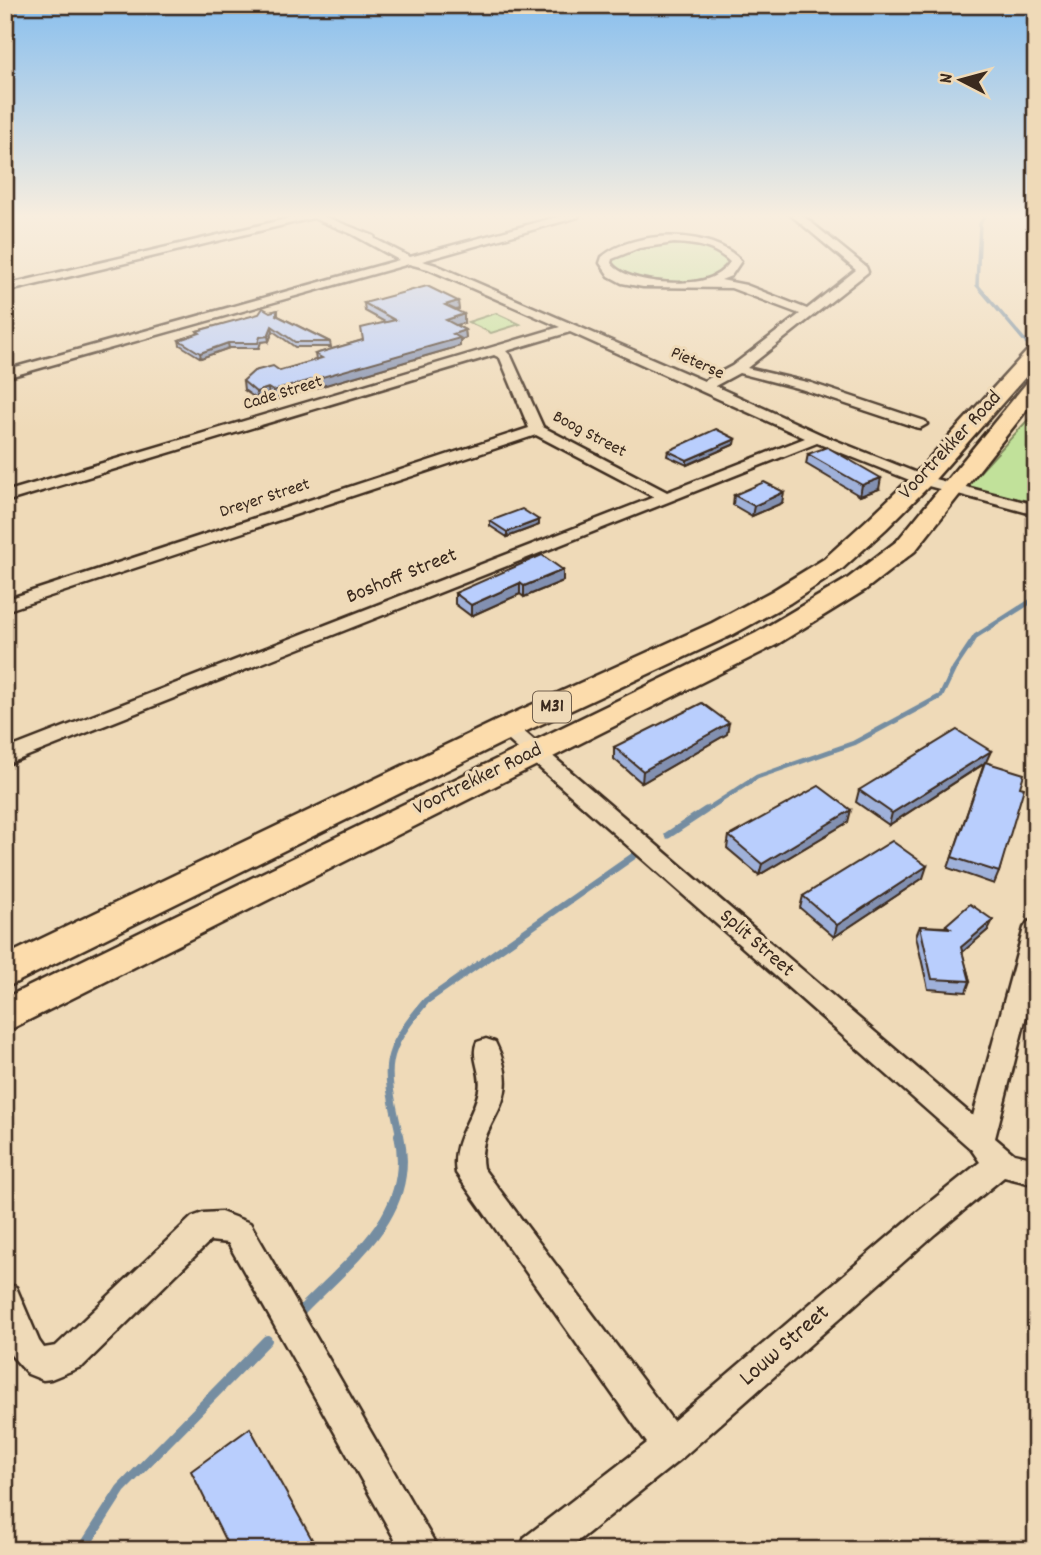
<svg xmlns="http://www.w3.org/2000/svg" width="1041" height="1555" viewBox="0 0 1041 1555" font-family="Dekko,sans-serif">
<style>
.green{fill:#c1e19a;stroke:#7e865c;stroke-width:2}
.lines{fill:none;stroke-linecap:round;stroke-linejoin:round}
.stream-far3{stroke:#748da1;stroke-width:3.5}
.stream-far2{stroke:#748da1;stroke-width:5}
.stream-far1{stroke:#748da1;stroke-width:7}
.stream{stroke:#748da1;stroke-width:10}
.minor-casing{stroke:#3b2a1e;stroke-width:5}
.primary-casing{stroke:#3b2a1e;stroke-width:5}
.minor{fill:#efdab8;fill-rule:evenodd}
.primary{fill:#fcdcac;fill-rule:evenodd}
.wall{fill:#9fb1da;stroke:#3b2a1e;stroke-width:2}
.shaded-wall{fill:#8290b1;stroke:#3b2a1e;stroke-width:2}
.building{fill:#b9cefd;stroke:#3b2a1e;stroke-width:2}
.labels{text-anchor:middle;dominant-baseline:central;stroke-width:6;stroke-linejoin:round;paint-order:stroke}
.far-street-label{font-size:18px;fill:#3b2a1e;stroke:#efdab8}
.shield{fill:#efdab8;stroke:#715f4c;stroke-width:2}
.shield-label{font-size:19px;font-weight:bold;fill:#3b2a1e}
.street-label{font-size:21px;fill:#3b2a1e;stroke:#efdab8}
.near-street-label{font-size:24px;fill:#3b2a1e;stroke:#efdab8}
</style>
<rect width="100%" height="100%" fill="#efdab8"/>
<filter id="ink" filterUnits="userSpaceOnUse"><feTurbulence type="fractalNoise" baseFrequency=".0143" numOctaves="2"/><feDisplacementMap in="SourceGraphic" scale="14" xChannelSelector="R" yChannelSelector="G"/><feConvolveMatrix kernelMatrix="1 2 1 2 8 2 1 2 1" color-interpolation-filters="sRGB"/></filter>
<g filter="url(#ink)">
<g class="green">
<path d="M671 241 712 247 731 261C729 264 728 268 725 270 705 289 623 289 611 262 621 245 653 245 671 241Z"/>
<polygon points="496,313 520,324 491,333 468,322"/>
<polygon points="1036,411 1036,503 966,487"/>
</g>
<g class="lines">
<polyline class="stream-far3" points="985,215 980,224 977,285 1030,347"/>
<polyline class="stream-far2" points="703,812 757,777 854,743 941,696 954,669 976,636 1036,598"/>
<g class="stream-far1">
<polyline points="668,835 706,810"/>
<path d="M400 1137C385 1068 379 1057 426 1001L638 853"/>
</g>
<g class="stream">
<path d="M302 1310C351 1259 417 1214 399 1135"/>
<polyline points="82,1550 121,1489 267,1340"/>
</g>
<defs>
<g id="minor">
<path d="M303 215H321L374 236 375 239 410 257 564 215H579L578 217 422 261 436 265 704 381 732 366 800 314 731 288 643 287 622 283 609 276 600 263 602 257C634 229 713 229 741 261L731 276 721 280 746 285 807 309 856 270 791 215H802L866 267 868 272 747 368 811 383 925 421 927 424 920 428 915 427 801 389 739 373 715 386 822 435 927 477 1036 505V515L917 483 817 443 5 765V750L654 497 536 435 5 611V600L529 428 500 358 494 355 5 502V492L560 327 428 269 409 264 5 378V370L399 260 352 234 313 218 5 292V285ZM674 243C696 244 713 246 730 262 724 271 715 277 704 280 681 286 625 283 611 263L612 259 639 248ZM570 332 805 438 667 492 543 427 511 356 506 351Z"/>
<path d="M507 722 514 723 973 1116 1024 928 1028 922 1036 919V977L995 1138 1014 1154 1036 1159V1185L1004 1177 935 1234 682 1458 567 1550H520L525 1537 647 1443 456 1173C450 1141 473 1120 479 1090 483 1073 470 1057 477 1042L486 1039 495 1042C528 1108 474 1119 483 1168L673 1421 915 1214 980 1162 971 1149 500 733 497 728 500 723Z"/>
<polygon points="221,1212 250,1223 439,1550 401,1550 228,1243 210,1241 83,1366 51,1379 43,1380 28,1374 11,1355 5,1341 5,1283 16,1287 39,1341 44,1348 56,1346 192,1217 203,1213"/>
</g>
<g id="primary">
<polygon points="1036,347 1036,365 930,485 886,529 842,569 790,603 732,635 518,735 5,988 5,956 496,721 712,623 772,591 824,559 868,519 914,475 1029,349"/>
<polygon points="1036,378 1036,398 915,551 865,590 776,645 5,1032 5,998 756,633 847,579 897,541 1029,380"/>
</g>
</defs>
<use href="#minor" class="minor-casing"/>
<use href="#primary" class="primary-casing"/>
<use href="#minor" class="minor"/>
<use href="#primary" class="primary"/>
</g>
<g class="wall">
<polygon points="364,303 459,309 455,310 464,323 456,325 465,330 466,338 460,340 460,346 274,400 269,397 258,400 244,390 243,381 316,360 315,354 363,340 385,322 365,311"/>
<polygon points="278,310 278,316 330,342 331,347 295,347 273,331 269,341 261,342 259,348 229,348 201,358 180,345 179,340 198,334 197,331"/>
<polygon points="735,444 687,465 667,456 668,451"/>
<polygon points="808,454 879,489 860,496 806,464"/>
<polygon points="734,495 782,503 752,516 733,505"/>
<polygon points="490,521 539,525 507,537 490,526"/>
<polygon points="563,570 563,581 524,597 520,594 471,616 455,604 455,593"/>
<polygon points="727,734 642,783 614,759 614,747"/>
<polygon points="986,763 1020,787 999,872 994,884 948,868 984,764 889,825 856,802 859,790"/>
<polygon points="848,822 759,875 727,848 729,836"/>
<polygon points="923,878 834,937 800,908 803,896"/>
<polygon points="946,925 988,930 962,952 970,981 966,992 928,989 916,936 920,926 945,927"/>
</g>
<g class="shaded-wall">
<polygon points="458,301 459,309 445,313 445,305"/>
<polygon points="464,314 464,323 446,328 446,320"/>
<polygon points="272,326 273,331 269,341 268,336"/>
<polygon points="465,330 466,338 460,340 460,346 274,400 273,391"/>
<polygon points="228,343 229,348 201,358 200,353"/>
<polygon points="268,388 269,397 258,400 256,392"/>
<polygon points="736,439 735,444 687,465 687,460"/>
<polygon points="881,478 879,489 860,496 862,485"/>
<polygon points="784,492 782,503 752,516 754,506"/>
<polygon points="539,520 539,525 507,537 507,532"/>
<polygon points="563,570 563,581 524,597 524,586"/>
<polygon points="520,583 520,594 471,616 471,605"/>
<polygon points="729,723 727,734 642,783 643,771"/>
<polygon points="991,751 986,762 889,825 892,813"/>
<polygon points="851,810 848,822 759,875 762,864"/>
<polygon points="927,866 923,878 834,937 837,925"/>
<polygon points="993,920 988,930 957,957 961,947"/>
</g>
<g class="building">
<polygon points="427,286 458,301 445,305 464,314 446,320 465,330 453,334 460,338 273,391 268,388 256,392 243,381 254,371 273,366 280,371 322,358 315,354 363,340 361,328 395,320 364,303"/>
<polygon points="263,308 270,312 278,310 276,315 330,342 295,342 272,326 268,336 260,337 258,343 228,343 200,353 179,340 200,333 197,331 259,314"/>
<polygon points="716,429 736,439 687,460 668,451"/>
<polygon points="827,447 881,478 862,485 808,454"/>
<polygon points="764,482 784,492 754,506 734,495"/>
<polygon points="522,509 539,520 507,532 490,521"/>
<polygon points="542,555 563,570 524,586 520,583 471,605 455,593"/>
<polygon points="702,703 729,723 643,771 614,747"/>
<polygon points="957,730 991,751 892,813 859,790"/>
<polygon points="985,762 1024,774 1020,787 1024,788 999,872 952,857"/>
<polygon points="819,786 851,810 762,864 729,836"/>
<polygon points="892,841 927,866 837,925 803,896"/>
<polygon points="970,904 993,920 961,947 970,981 932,979 920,926 950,928 946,925"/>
<polygon points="250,1428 318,1550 230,1550 191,1471"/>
</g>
</g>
<linearGradient id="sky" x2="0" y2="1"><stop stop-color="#89bfee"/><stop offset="0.5" stop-color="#f8eedf"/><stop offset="1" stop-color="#f8eedf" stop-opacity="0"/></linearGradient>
<rect width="1041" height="432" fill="url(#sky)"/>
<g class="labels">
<g class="far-street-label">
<text transform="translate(697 364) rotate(24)">Pieterse</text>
<text transform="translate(283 394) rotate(-17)">Cade Street</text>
<text transform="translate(589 435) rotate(28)">Boog Street</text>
<text transform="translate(265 499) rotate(-18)">Dreyer Street</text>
</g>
<rect class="shield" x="533" y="691.5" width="38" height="31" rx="5"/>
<g class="shield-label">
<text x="552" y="707">M31</text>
</g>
<g class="street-label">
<text transform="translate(951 446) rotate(-47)">Voortrekker Road</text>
<text transform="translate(402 577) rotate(-22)">Boshoff Street</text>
<text transform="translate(478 780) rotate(-26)">Voortrekker Road</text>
<text transform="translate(756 944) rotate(41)">Split Street</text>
</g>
<g class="near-street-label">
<text transform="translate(785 1346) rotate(-41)">Louw Street</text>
</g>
</g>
<rect width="1041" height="1555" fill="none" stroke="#efdab8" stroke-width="28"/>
<rect x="14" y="14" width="1013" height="1527" fill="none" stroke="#3b2a1e" stroke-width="2.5" filter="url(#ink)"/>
<g transform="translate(961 80) rotate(276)" stroke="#efdab8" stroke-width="5" paint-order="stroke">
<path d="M0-5L12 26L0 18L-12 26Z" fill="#3b2a1e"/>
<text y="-10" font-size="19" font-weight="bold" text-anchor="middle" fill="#3b2a1e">N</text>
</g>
</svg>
